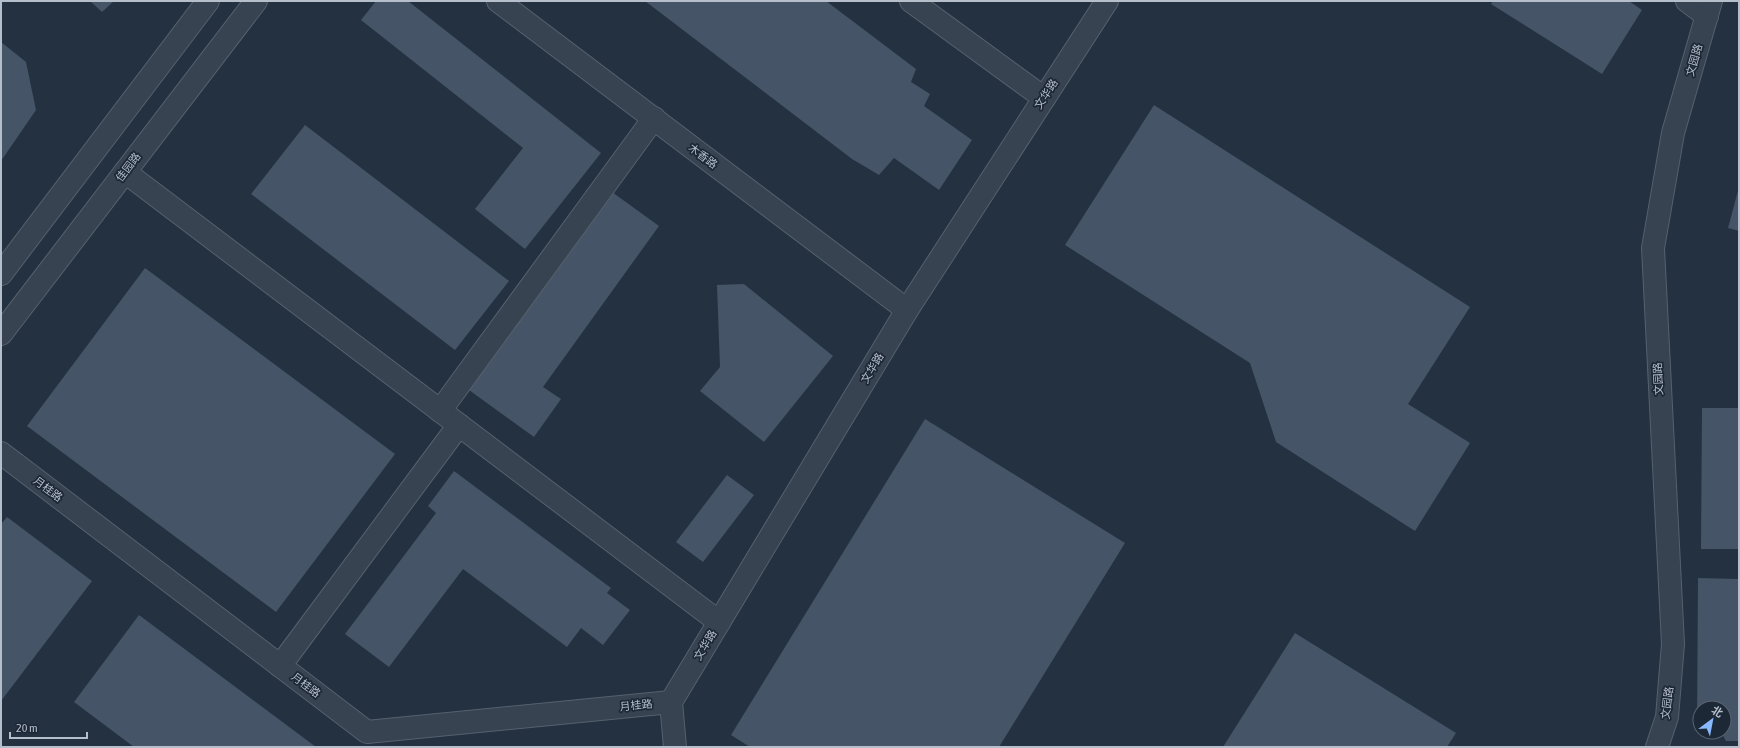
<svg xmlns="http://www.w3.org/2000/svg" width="1740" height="748" viewBox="0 0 1740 748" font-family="'Asap Condensed','Noto Sans SC',sans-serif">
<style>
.building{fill:#455466}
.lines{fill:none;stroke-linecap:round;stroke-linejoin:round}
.minor-casing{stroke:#56616e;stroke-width:24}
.minor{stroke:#384351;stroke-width:22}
.labels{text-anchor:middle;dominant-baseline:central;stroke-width:3.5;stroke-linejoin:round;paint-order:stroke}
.street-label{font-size:11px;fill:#b5becb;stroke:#1d2836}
</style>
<rect width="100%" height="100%" fill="#243141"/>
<g class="building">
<polygon points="90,1 114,1 102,12"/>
<polygon points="376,1 408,1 601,153 525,249 475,209 523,148 361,20"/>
<polygon points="645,1 826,1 916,69 911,82 930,94 924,106 972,140 939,190 894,158 879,175 852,159"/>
<polygon points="1493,1 1629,1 1642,10 1602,74 1491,4"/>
<polygon points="1,42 26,62 36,110 1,161"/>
<polygon points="1154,105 1470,307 1408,404 1470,443 1415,531 1276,442 1250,363 1065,245"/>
<polygon points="305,125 509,281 455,350 251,194"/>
<polygon points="1739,187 1739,231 1728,228"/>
<polygon points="612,192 659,226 543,387 561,399 534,437 469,390"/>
<polygon points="145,268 395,454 276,612 27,426"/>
<polygon points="744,284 833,356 764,442 700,391 720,367 717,285"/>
<polygon points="1702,408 1739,408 1739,549 1701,549"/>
<polygon points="925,419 1125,543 999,747 750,747 731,735"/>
<polygon points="454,471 611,588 607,593 630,610 603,645 581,628 567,647 463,569 389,667 345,634 436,513 428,506"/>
<polygon points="727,475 754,495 703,562 676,542"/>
<polygon points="7,517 92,581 1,701 1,524"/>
<polygon points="1738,565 1739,741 1726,741 1721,732 1724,732 1724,708 1700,708 1700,725 1697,725 1698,578 1738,579"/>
<polygon points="139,615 316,747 134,747 74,702"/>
<polygon points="1295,633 1456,733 1447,747 1223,747"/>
</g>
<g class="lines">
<defs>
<g id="minor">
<polyline points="498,1 907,310"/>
<polyline points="911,1 1044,98"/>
<polyline points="1687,1 1707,16"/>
<polyline points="125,172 719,622"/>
<polyline points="1,274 208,1"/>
<polyline points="1,334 256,1"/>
<polyline points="440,411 654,118"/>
<polyline points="1,453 367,732 671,702"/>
<polyline points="280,666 459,425"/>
<polyline points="675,747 671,702 907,310 1107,1"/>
<polyline points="1657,747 1667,717 1673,644 1653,248 1673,133 1711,1"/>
</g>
</defs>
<use href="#minor" class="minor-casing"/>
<use href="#minor" class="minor"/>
</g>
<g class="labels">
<g class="street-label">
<text transform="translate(1694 60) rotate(-74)">文园路</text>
<text transform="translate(1046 94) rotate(-57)">文华路</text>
<text transform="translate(703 156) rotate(37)">木香路</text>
<text transform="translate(128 167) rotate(-53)">佳园路</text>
<text transform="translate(872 368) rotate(-59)">文华路</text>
<text transform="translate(1658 379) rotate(-93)">文园路</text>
<text transform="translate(48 489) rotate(37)">月桂路</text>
<text transform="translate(705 645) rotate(-59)">文华路</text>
<text transform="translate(306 685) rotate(37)">月桂路</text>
<text transform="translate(1667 703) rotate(-83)">文园路</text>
<text transform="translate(636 705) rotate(-6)">月桂路</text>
</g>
</g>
<rect width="1740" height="748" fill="none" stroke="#b5becb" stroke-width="4"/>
<g transform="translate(1712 720) rotate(32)"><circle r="19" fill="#1d2836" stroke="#5a6472"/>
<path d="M0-3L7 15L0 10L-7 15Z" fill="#88b8fd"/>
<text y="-6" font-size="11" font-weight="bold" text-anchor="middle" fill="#b5becb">北</text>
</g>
<path d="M10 732v6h77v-6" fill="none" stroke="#b5becb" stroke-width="2"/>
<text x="16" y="732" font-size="12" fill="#b5becb" stroke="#1d2836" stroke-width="3" paint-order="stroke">20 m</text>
</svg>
